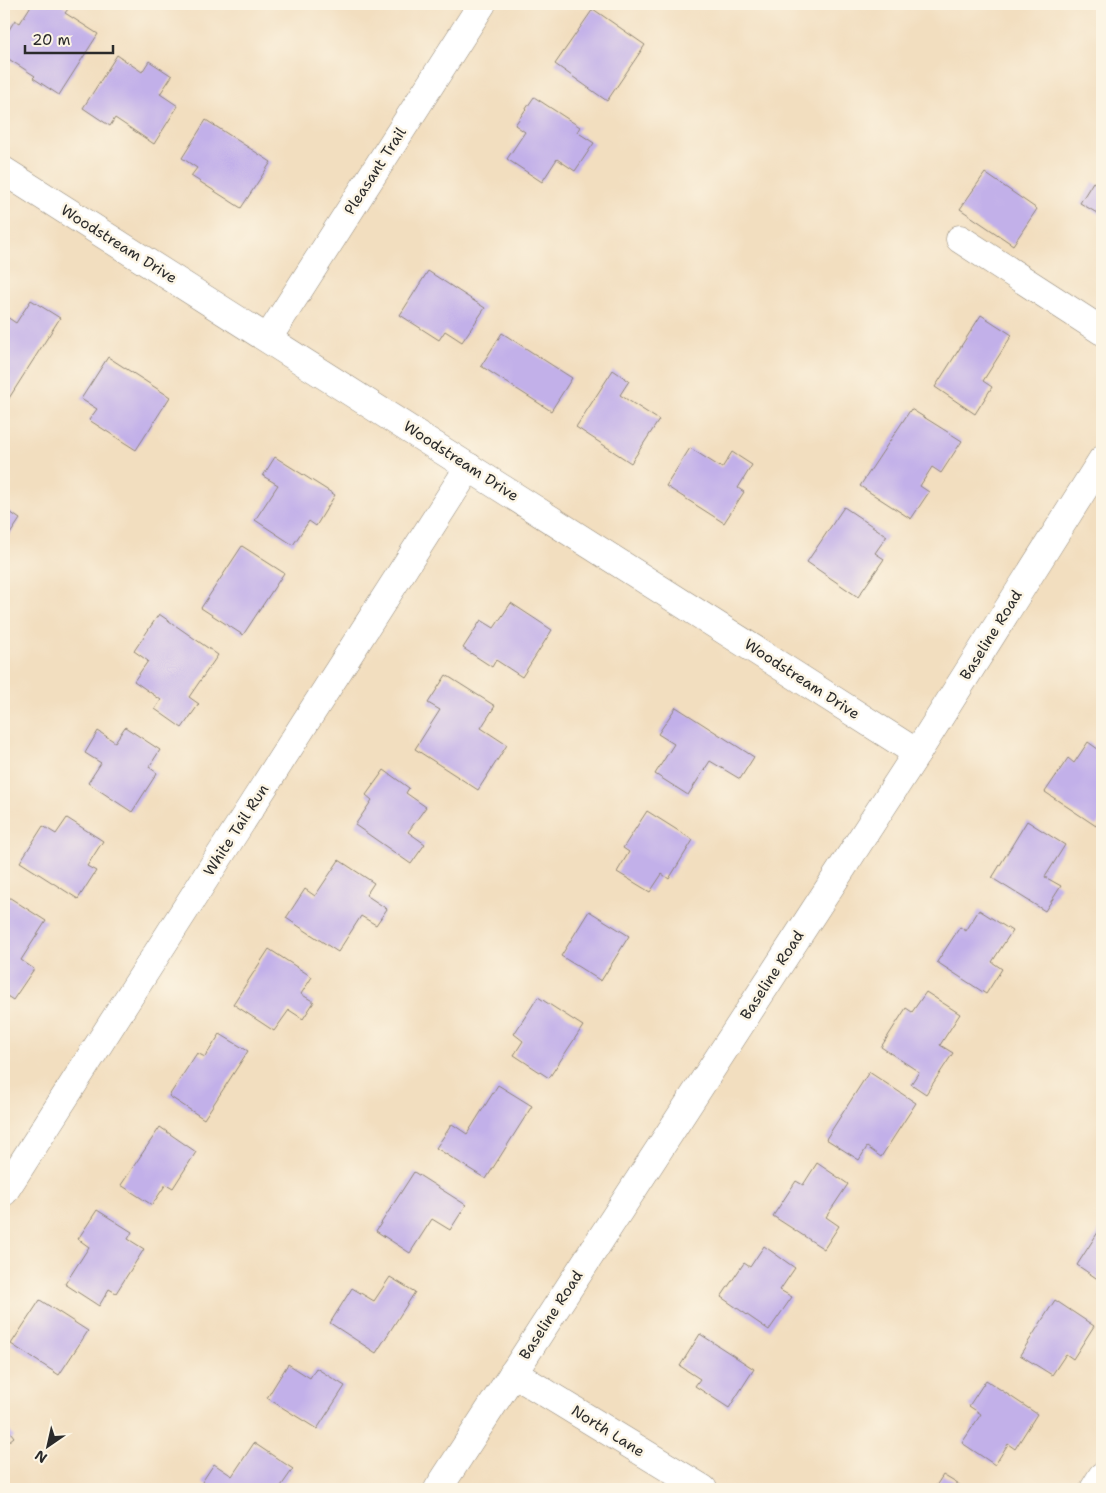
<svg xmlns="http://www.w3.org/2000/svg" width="1106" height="1493" viewBox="0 0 1106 1493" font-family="'Shantell Sans',sans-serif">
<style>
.building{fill:#c2b0e9}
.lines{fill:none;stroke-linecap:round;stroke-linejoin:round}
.minor-casing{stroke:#8e8475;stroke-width:29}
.minor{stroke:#fff;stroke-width:28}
.labels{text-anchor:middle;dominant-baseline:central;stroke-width:5;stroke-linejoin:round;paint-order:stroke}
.street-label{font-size:15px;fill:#2b2b2b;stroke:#fcf5e5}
</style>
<rect width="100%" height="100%" fill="#fcf5e5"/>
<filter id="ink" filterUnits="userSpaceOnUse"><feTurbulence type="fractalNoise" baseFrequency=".02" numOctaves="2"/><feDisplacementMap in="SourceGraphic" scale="10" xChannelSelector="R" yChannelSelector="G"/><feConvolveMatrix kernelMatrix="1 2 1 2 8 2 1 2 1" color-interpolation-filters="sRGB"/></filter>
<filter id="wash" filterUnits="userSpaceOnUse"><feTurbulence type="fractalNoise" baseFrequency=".0096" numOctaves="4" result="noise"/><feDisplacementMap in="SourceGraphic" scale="20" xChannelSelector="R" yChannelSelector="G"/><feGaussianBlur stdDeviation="1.12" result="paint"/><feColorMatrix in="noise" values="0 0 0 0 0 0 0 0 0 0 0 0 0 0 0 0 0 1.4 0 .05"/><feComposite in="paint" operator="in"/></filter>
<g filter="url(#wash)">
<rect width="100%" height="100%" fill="#f2debf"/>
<g id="blocks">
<g class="building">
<polygon points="32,4 60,4 68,9 65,13 98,34 59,95 33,78 35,76 4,56 4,38 15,20 20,23"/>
<polygon points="593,9 645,45 607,101 555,64"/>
<polygon points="117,55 142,72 149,61 172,76 160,94 178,106 154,144 115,118 110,126 83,108"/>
<polygon points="534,97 580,127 577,132 594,143 575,171 557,159 542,182 507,159 525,132 515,125"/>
<polygon points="206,120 271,162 241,208 191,176 197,168 182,158"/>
<polygon points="985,173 1037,209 1013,245 960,209"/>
<polygon points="1093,182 1102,187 1102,216 1080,203"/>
<polygon points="428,271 485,308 462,342 445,331 439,340 400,315"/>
<polygon points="31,300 60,318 4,406 4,322 7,317 16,323"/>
<polygon points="981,315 1012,335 983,381 992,387 975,414 935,387"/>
<polygon points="502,333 572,378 551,411 481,366"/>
<polygon points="108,357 170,397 136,450 89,420 97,409 81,399"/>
<polygon points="613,370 629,381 620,395 659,420 631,463 576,427"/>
<polygon points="911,409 962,441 941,473 932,467 920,486 929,492 911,519 860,486"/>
<polygon points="690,448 722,468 732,452 752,465 738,488 744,492 724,523 666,486"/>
<polygon points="275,457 335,495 316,526 309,521 293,545 255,520 278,485 263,476"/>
<polygon points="844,507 887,536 875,553 884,559 858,597 807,562"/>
<polygon points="4,508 20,519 4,543"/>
<polygon points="242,546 284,573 243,635 201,608"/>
<polygon points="511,603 552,630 522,677 496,660 492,667 463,648 481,620 494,628"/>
<polygon points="159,614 218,655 189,697 199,704 182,728 155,709 161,700 134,681 148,661 134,651"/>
<polygon points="446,675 495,706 481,728 507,745 478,790 415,749 440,710 428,703"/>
<polygon points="676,707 754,757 740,779 710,761 688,795 655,774 674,744 658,734"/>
<polygon points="125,727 160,750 149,767 157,773 132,812 88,783 101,763 85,753 98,731 115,742"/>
<polygon points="1088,742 1102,752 1102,817 1096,826 1045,792 1068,758 1074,763"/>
<polygon points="384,770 409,788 406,793 426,807 408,832 425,844 411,864 355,825 372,800 366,795"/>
<polygon points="647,811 693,840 669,879 662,874 650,892 617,872 629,852 623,848"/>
<polygon points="67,818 103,841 87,866 96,871 78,899 20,862 43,826 56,834"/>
<polygon points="1027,821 1065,845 1045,877 1061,886 1045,911 992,878"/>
<polygon points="339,860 374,883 366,895 387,909 376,925 361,916 338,952 286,918 305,889 315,896"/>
<polygon points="4,894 46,921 21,960 34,969 13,1000 4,994"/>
<polygon points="979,910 1012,931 992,962 1002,969 986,994 937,962 960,927 966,931"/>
<polygon points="589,911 629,936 601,981 561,956"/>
<polygon points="269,949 312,977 301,994 314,1002 303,1019 289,1010 274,1031 233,1004"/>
<polygon points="926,992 960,1014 940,1045 953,1053 926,1094 911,1084 919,1072 881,1047 906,1008 912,1012"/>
<polygon points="538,997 583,1026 549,1078 514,1055 523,1041 514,1034"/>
<polygon points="220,1034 248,1051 204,1119 169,1096 197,1053 205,1057"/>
<polygon points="869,1072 916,1103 881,1157 867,1147 859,1160 826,1139"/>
<polygon points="498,1085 532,1106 486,1179 436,1148 452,1124 467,1134"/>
<polygon points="160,1127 196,1152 173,1188 166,1184 152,1205 121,1185"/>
<polygon points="817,1163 848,1184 826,1217 839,1226 824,1249 773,1216 796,1181 803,1185"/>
<polygon points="414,1172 466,1205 450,1230 432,1219 410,1253 376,1231"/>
<polygon points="97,1210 132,1232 128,1239 144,1249 116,1293 109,1289 99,1306 65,1284 89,1247 78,1239"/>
<polygon points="1102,1226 1102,1282 1077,1265"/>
<polygon points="764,1246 795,1268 780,1290 792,1297 769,1330 721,1297 744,1263 750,1267"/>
<polygon points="390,1277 415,1292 376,1353 330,1323 352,1288 374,1301"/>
<polygon points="40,1300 88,1331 59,1375 11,1344"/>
<polygon points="1055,1300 1094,1326 1073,1359 1066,1354 1052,1375 1020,1355"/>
<polygon points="700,1334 754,1369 729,1408 695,1386 700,1379 680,1366"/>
<polygon points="288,1364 310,1378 316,1368 345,1386 317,1429 267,1398"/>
<polygon points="986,1380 1037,1414 1015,1449 1008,1444 995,1465 962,1443 981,1414 969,1406"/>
<polygon points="4,1424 14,1437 4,1445"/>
<polygon points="254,1443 293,1469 279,1489 213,1489 202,1482 214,1464 232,1476"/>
<polygon points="943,1475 966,1489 934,1489"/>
</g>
</g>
</g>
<g filter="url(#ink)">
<use href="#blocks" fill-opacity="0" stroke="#8e8475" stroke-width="1"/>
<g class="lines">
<defs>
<g id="minor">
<polyline points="4,171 917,753"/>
<polyline points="960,239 1102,331"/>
<polyline points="268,338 482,4"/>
<polyline points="4,1192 469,467"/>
<polyline points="513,1373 703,1489"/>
<polyline points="438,1489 917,753 1102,460"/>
<polyline points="1094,1489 1102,1476"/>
</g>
</defs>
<use href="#minor" class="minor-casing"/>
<use href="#minor" class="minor"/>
</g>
</g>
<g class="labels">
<g class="street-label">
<text transform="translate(375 171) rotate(-57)">Pleasant Trail</text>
<text transform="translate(119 244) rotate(32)">Woodstream Drive</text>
<text transform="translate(461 461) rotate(33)">Woodstream Drive</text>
<text transform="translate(991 635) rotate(-58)">Baseline Road</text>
<text transform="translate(802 679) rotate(33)">Woodstream Drive</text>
<text transform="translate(236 830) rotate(-57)">White Tail Run</text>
<text transform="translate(772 975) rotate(-57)">Baseline Road</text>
<text transform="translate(551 1315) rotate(-57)">Baseline Road</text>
<text transform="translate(608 1431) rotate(32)">North Lane</text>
</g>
</g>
<rect width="1106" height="1493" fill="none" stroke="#fcf5e5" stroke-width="20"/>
<g transform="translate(48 1446) rotate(214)" stroke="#fcf5e5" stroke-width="4" paint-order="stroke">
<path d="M0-4L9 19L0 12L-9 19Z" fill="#2b2b2b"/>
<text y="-8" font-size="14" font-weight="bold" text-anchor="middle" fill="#2b2b2b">N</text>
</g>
<path d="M25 45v8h88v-8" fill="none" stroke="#2b2b2b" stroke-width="2.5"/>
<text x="32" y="45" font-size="15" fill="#2b2b2b" stroke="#fcf5e5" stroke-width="4" paint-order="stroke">20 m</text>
</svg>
